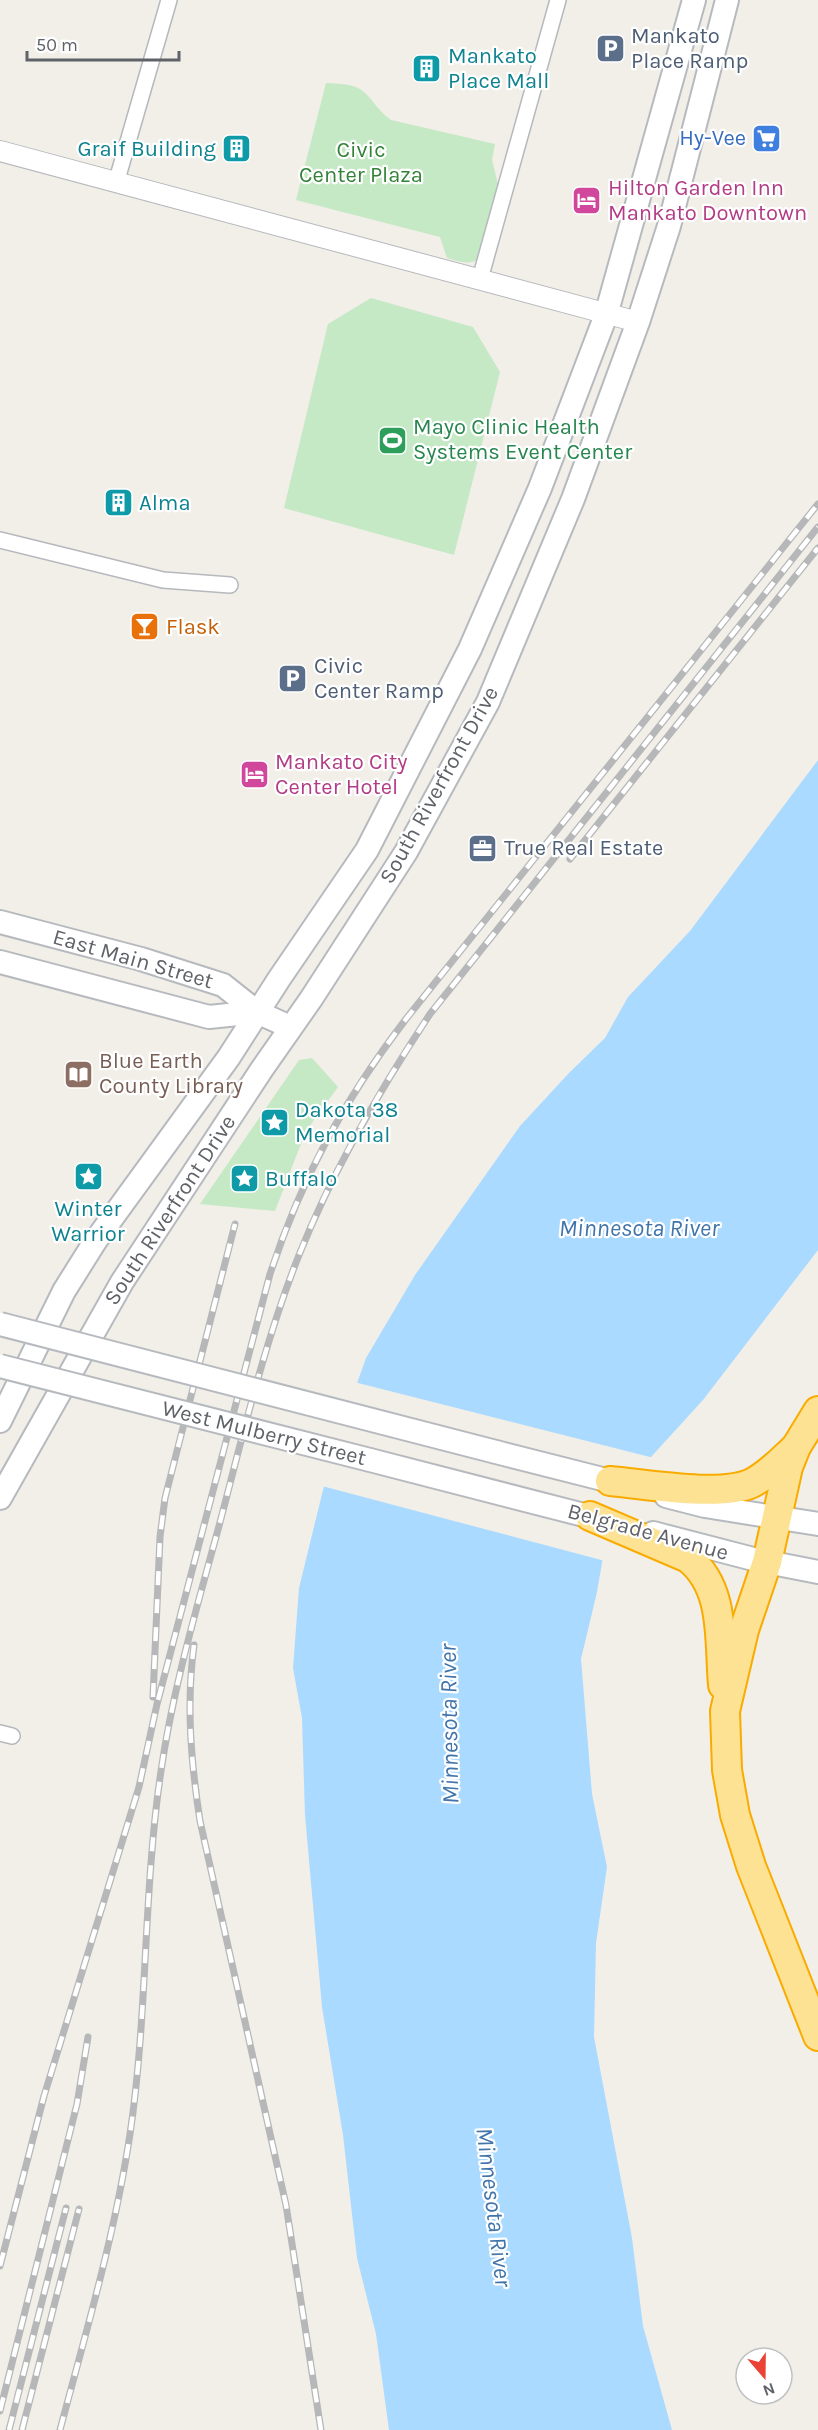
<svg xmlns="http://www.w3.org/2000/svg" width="818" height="2430" viewBox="0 0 818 2430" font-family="Karla,sans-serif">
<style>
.green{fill:#c5e8c5}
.water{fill:#aadaff}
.pier{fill:#f1efe8}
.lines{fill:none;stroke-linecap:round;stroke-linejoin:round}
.minor-casing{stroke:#b5b8bc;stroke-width:18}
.tertiary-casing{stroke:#b5b8bc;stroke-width:22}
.secondary-casing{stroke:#b6babf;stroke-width:26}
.motorway-casing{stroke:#f9ab00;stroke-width:32}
.minor{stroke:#fff;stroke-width:15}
.tertiary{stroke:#fff;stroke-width:20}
.secondary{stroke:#fff;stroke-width:22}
.motorway{stroke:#fde293;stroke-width:28}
.rail-casing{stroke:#b6b7b8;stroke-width:7}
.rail{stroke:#fff;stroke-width:4.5;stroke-dasharray:14;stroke-linecap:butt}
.secondary-bridge-casing{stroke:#b6babf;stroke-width:26;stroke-linecap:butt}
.secondary-bridge{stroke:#fff;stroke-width:22}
.labels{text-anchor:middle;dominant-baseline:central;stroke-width:4.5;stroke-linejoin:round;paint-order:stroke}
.service-label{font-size:22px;fill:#4e5e75;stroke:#fff;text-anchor:start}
.culture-label{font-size:22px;fill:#0d838f;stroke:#fff;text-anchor:start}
.shop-label{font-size:22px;fill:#366cbe;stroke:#fff;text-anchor:end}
.park-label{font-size:22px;fill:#348238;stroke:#fff}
.hotel-label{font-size:22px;fill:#b23c85;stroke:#fff;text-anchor:start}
.leisure-label{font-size:22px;fill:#27864d;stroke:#fff;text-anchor:start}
.food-label{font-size:22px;fill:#c56008;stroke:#fff;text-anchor:start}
.street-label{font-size:22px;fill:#5f6368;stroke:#fff}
.education-label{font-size:22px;fill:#785e54;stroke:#fff;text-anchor:start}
.water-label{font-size:24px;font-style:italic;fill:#4174aa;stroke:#fff}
</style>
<rect width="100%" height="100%" fill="#f1efe8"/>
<g class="green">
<path d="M326 83C338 84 354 83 364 92 374 101 379 112 391 120L495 144 492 160 498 184 478 259C468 266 458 261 447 258L440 237 296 200Z"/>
<polygon points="371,298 473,327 500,372 454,555 284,508 328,324"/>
<polygon points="312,1058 338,1087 306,1131 275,1211 200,1204 299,1060"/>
</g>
<polygon class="water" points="818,760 818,1250 703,1400 651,1457 609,1522 597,1592 581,1659 592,1794 607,1867 596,1943 594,2037 632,2238 643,2326 672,2430 389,2430 376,2334 357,2258 343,2135 322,2007 305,1815 302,1718 293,1668 299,1588 323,1490 345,1417 366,1358 415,1275 520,1126 569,1073 605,1038 628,997 690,931"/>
<polygon class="pier" points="354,1382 654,1458 612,1524 605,1561 322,1486"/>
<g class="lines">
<defs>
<g id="minor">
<polyline points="116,183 169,0"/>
<polyline points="480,279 558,0"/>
<polyline points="0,540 163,580 230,585"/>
<polyline points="0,1733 12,1736"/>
</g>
<polyline id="tertiary" points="0,151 638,322"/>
<g id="secondary">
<polyline points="0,922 141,959 223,985 257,1012 290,1027"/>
<polyline points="0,962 209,1017 257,1012"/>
<polyline points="0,1421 64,1291 96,1240 229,1057 279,979 367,850 470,649 540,488 606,315 694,0"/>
<polyline points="496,1452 626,1485"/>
<polyline points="370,1460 607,1521"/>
<polyline points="666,1496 705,1506 818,1524"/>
<polyline points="0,1498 122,1282 262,1069 311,999 406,852 488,702 573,499 638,322 669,226 727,0"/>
<polyline points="653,1533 757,1560 818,1572"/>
</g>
<g id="motorway">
<polyline points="818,1411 796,1447 788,1467 767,1562 744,1630 725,1711 727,1770 735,1815 751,1866 818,2036"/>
<path d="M610 1481C646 1484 720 1498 752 1483 768 1475 782 1460 795 1448"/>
<path d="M590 1516 688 1558C726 1588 719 1641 723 1685"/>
</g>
</defs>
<use href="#minor" class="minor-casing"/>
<use href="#tertiary" class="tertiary-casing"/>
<use href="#secondary" class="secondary-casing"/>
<use href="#motorway" class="motorway-casing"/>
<use href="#minor" class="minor"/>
<use href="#tertiary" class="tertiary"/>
<use href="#secondary" class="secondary"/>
<use href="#motorway" class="motorway"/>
<defs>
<g id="rail">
<polyline points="570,859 818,548"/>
<path d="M194 1645C186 1705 191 1762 200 1821L286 2205 321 2430"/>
<polyline points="153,1697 160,1537 165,1498 235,1224"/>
<path d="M0 2266 44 2096 139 1787 157 1704 270 1274C302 1177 344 1100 406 1019L818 504"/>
<polyline points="0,2411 77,2104 88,2037"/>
<polyline points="9,2430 66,2208"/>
<polyline points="22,2430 79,2209"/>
<path d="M60 2430C86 2332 115 2234 130 2134 148 2014 143 1891 161 1771 173 1688 197 1607 219 1526 243 1435 264 1343 299 1255 333 1170 379 1091 430 1014L818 527"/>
</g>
</defs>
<use href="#rail" class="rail-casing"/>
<use href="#rail" class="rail"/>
<defs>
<g id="secondary-bridge">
<polyline points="0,1324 496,1452"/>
<polyline points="0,1366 370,1460"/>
</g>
</defs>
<use href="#secondary-bridge" class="secondary-bridge-casing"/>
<use href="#secondary-bridge" class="secondary-bridge"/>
</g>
<defs>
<symbol id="parking-square" viewBox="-11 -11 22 22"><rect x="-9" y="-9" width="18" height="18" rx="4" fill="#5c6f8a" stroke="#fff"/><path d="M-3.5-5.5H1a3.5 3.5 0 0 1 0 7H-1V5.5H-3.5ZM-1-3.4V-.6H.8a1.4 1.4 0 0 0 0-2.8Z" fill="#fff"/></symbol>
<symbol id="building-square" viewBox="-11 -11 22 22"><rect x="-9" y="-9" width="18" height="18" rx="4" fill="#0f9aa8" stroke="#fff"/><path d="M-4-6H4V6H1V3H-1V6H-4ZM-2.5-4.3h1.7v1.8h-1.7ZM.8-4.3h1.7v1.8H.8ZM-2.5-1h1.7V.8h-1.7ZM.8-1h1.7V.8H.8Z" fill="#fff"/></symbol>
<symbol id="supermarket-square" viewBox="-11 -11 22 22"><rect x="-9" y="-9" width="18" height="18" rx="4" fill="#3f7fe0" stroke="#fff"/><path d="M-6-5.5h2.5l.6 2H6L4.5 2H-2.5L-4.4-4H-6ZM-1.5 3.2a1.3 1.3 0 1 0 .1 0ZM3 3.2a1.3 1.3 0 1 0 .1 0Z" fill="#fff"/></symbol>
<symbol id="hotel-square" viewBox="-11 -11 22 22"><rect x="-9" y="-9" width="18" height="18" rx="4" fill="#d1479c" stroke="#fff"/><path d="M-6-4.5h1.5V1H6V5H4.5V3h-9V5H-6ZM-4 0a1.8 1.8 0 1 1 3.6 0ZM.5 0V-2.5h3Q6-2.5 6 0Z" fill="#fff"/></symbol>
<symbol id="stadium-square" viewBox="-11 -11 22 22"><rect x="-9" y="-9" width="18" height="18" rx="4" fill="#2e9e5b" stroke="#fff"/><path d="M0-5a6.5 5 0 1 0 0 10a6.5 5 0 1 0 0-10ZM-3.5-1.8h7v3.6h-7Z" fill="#fff"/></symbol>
<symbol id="bar-square" viewBox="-11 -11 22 22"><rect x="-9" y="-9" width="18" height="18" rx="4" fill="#e8710a" stroke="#fff"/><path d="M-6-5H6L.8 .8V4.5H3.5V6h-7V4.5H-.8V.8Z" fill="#fff"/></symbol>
<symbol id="office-square" viewBox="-11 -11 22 22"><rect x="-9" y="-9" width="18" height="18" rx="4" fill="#5c6f8a" stroke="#fff"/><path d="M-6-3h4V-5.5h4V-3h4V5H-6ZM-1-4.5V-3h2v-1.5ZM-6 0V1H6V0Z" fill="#fff"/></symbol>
<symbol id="library-square" viewBox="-11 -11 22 22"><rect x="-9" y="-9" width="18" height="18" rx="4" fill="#8d6e63" stroke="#fff"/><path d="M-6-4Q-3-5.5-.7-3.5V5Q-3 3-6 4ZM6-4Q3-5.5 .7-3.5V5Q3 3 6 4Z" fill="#fff"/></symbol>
<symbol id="sight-square" viewBox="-11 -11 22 22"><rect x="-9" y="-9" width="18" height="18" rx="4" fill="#0f9aa8" stroke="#fff"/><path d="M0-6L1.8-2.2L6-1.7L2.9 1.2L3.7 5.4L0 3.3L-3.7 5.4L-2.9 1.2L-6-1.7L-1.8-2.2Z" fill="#fff"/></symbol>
</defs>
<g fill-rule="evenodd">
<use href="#parking-square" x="594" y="32" width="33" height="33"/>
<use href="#building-square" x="410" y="52" width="33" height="33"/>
<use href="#supermarket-square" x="750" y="122" width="33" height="33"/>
<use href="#building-square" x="220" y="132" width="33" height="33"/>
<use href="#hotel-square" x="570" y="184" width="33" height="33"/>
<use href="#stadium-square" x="376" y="424" width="33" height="33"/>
<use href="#building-square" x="102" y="486" width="33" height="33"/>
<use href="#bar-square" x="128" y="610" width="33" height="33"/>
<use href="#parking-square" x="276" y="662" width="33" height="33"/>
<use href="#hotel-square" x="238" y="758" width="33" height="33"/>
<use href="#office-square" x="466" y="832" width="33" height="33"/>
<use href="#library-square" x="62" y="1058" width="33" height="33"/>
<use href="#sight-square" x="258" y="1106" width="33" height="33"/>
<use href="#sight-square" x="72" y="1160" width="33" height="33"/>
<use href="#sight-square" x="228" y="1162" width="33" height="33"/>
</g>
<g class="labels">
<g class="service-label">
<text x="631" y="36">Mankato<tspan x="631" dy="25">Place Ramp</tspan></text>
<text x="314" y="666">Civic<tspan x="314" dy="25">Center Ramp</tspan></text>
<text x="504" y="848">True Real Estate</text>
</g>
<g class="culture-label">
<text x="448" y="56">Mankato<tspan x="448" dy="25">Place Mall</tspan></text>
<text x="216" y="149" text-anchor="end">Graif Building</text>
<text x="139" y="503">Alma</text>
<text x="295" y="1110">Dakota 38<tspan x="295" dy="25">Memorial</tspan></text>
<text x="265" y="1179">Buffalo</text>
<text x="88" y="1209" text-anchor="middle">Winter<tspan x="88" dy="25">Warrior</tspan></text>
</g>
<g class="shop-label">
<text x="746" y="138">Hy-Vee</text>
</g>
<g class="park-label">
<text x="361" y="150">Civic<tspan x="361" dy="25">Center Plaza</tspan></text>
</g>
<g class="hotel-label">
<text x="608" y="188">Hilton Garden Inn<tspan x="608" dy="25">Mankato Downtown</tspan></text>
<text x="275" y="762">Mankato City<tspan x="275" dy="25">Center Hotel</tspan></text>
</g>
<g class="leisure-label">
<text x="413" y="427">Mayo Clinic Health<tspan x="413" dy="25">Systems Event Center</tspan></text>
</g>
<g class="food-label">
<text x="166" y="627">Flask</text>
</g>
<g class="street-label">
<text transform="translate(439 785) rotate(-61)">South Riverfront Drive</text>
<text transform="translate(133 959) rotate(16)">East Main Street</text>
<text transform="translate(170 1210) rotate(-57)">South Riverfront Drive</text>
<text transform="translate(264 1433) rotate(14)">West Mulberry Street</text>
<text transform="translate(648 1532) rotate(15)">Belgrade Avenue</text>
</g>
<g class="education-label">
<text x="99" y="1061">Blue Earth<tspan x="99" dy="25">County Library</tspan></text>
</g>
<g class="water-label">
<text x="639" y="1228">Minnesota River</text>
<text transform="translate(449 1724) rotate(-91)">Minnesota River</text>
<text transform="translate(494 2207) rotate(83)">Minnesota River</text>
</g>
</g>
<g transform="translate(764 2376) rotate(160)"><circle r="28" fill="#ffffff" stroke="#bfc1c3" stroke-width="1.5"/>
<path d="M0-4.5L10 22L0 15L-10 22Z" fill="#ea4335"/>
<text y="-9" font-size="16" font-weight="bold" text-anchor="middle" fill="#5f6368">N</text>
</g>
<path d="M27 51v9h152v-9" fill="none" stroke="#5f6368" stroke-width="3"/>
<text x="36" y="51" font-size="18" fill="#5f6368" stroke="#ffffff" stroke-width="4.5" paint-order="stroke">50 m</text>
</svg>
